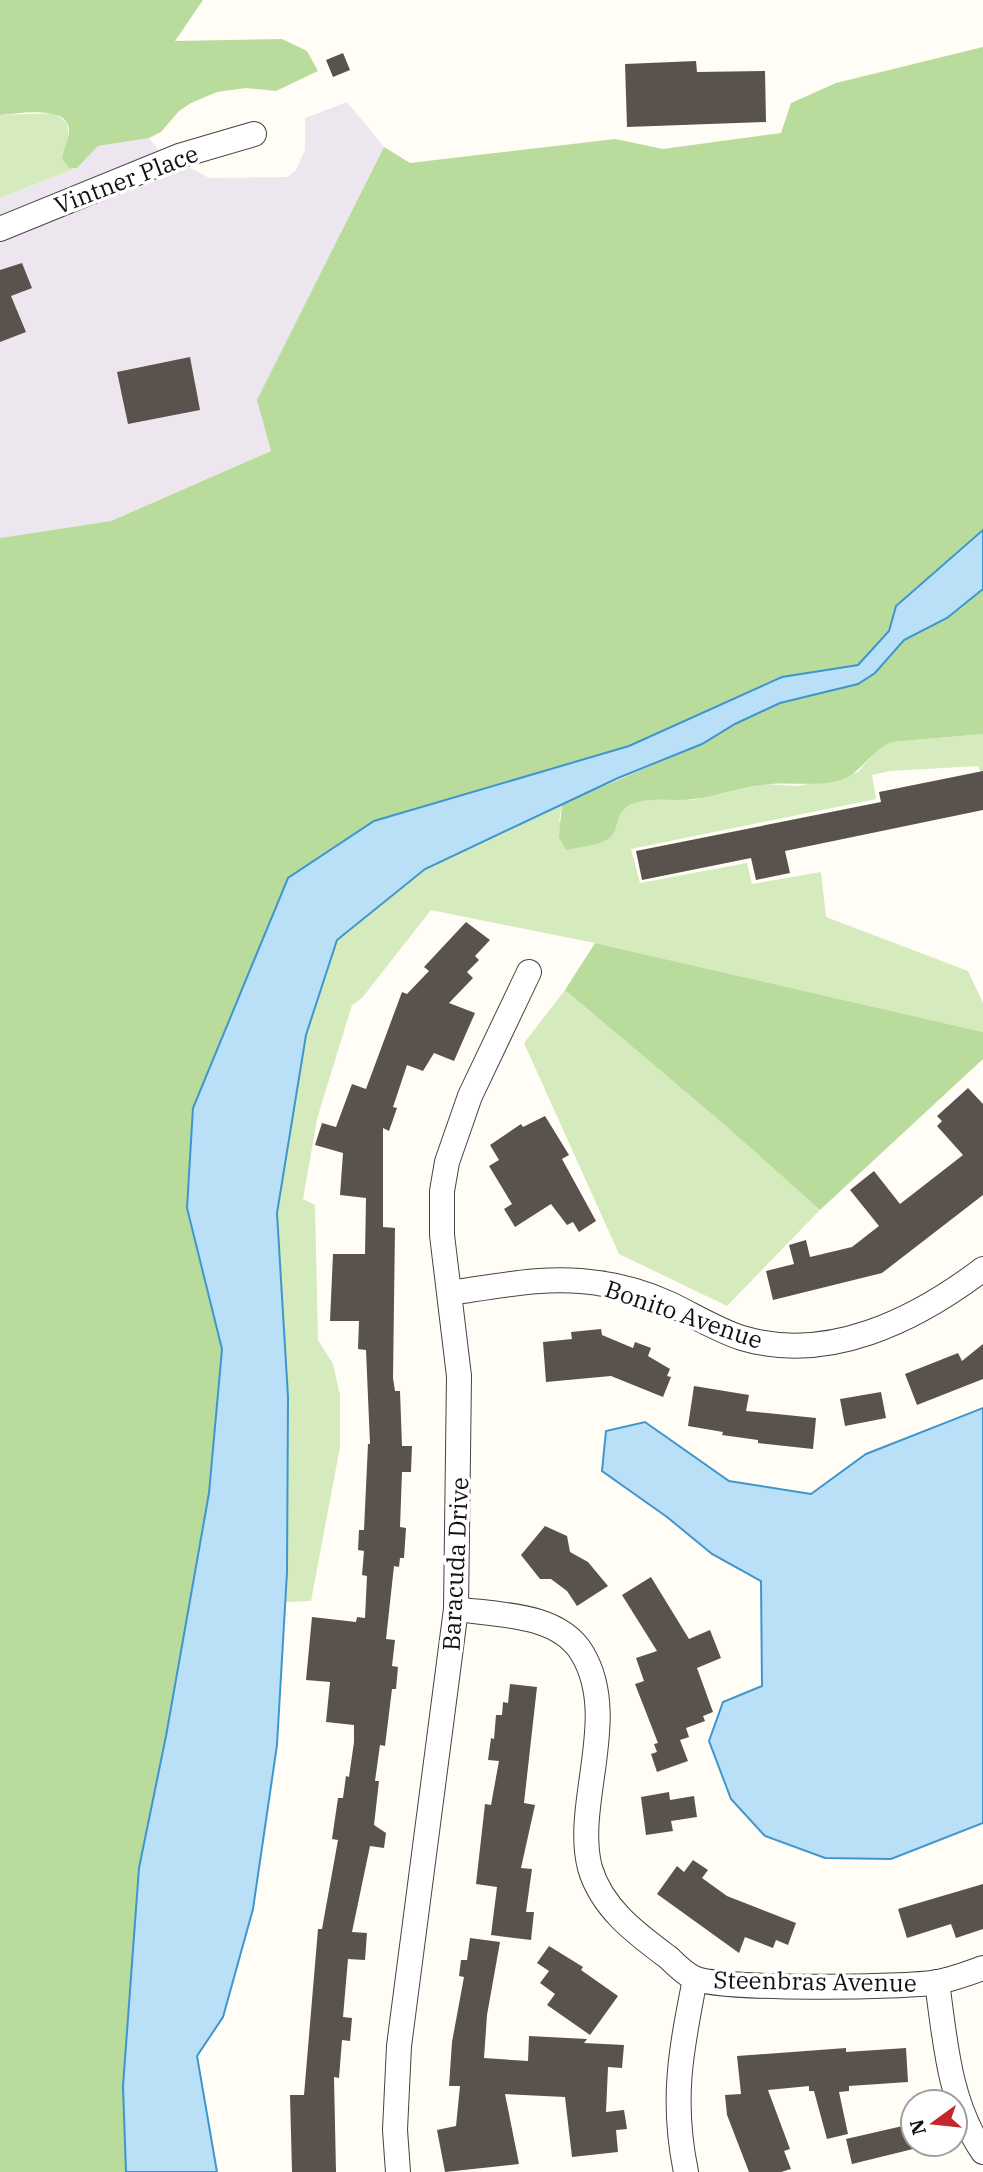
<svg xmlns="http://www.w3.org/2000/svg" width="983" height="2172" viewBox="0 0 983 2172" font-family="'IBM Plex Serif',serif">
<style>
.industrial{fill:#eee6ef}
.green{fill:#d5ebbd}
.forest{fill:#b9dc9c}
.water{fill:#b9e0f7;stroke:#3f96cf;stroke-width:2}
.building{fill:#5a524d}
.lines{fill:none;stroke-linecap:round;stroke-linejoin:round}
.minor-casing{stroke:#444;stroke-width:26}
.minor{stroke:#fff;stroke-width:24}
.labels{text-anchor:middle;dominant-baseline:central;stroke-width:7;stroke-linejoin:round;paint-order:stroke}
.street-label{font-size:24px;fill:#111;stroke:#fff}
</style>
<rect width="100%" height="100%" fill="#fffdf5"/>
<polygon class="industrial" points="347,102 384,147 335,247 271,451 111,521 0,538 0,198 77,168 98,146 149,138 159,151 209,178 287,177 296,170 305,150 305,118"/>
<g class="green">
<polygon points="54,113 67,123 73,169 77,168 0,198 0,115"/>
<polygon points="983,734 983,779 978,766 890,771 872,775 876,799 631,849 640,883 747,863 752,884 821,872 826,917 968,971 983,1003 983,1032 595,943 431,910 362,998 352,1005 317,1119 303,1199 315,1205 318,1340 333,1364 340,1395 340,1447 311,1601 286,1602 288,1397 277,1213 306,1035 337,940 425,869 562,804 559,821 613,834 619,812 632,804 653,798 692,800 765,784 799,786 858,772 879,748 892,742"/>
<polygon points="565,990 726,1126 820,1210 727,1306 619,1254 524,1043"/>
</g>
<g class="forest">
<path d="M0 0H203L175 41 282 39 307 51 318 71 276 91 246 88 217 92 191 103 179 111 161 132 149 138 98 146 77 168H69L62 158C64 149 69 139 69 130 68 104 17 114 0 115Z"/>
<polygon points="983,47 983,530 896,606 889,631 858,665 782,677 629,746 374,821 288,878 193,1108 187,1208 222,1349 209,1493 166,1736 139,1868 123,2086 126,2172 0,2172 0,538 111,521 271,451 257,400 384,147 410,163 615,139 663,149 781,133 791,103 836,83"/>
<path d="M983 589V734L892 742C870 751 861 775 837 781 812 787 787 781 762 785 739 788 717 796 694 799 673 802 655 796 635 803 611 811 622 830 608 839 597 846 579 847 566 850L559 837 562 804 702 744 735 724 780 703 858 684 875 673 904 640 947 618Z"/>
<polygon points="595,943 983,1032 983,1059 820,1210 726,1126 565,990"/>
</g>
<g class="water">
<polygon points="983,530 983,589 947,618 904,640 875,673 858,684 780,703 735,724 702,744 618,778 425,869 337,940 306,1035 277,1213 288,1397 287,1572 277,1745 253,1909 223,2017 197,2056 217,2172 126,2172 123,2086 139,1868 166,1736 209,1493 222,1349 187,1208 193,1108 288,878 374,821 629,746 782,677 858,665 889,631 896,606"/>
<polygon points="983,1408 983,1823 891,1859 825,1858 765,1836 731,1799 709,1741 723,1702 762,1686 761,1581 712,1554 667,1517 602,1471 606,1431 645,1422 729,1481 811,1494 866,1454"/>
</g>
<g class="building">
<polygon points="343,53 350,70 333,77 326,60"/>
<polygon points="696,61 697,72 765,71 766,122 627,127 625,64"/>
<polygon points="22,263 32,288 11,296 26,332 0,342 0,270"/>
<polygon points="190,357 200,410 128,424 117,372"/>
<polygon points="983,771 983,810 785,851 790,873 756,880 751,858 642,880 636,851 881,802 879,792"/>
<polygon points="466,922 490,940 475,956 479,960 467,972 473,978 449,1003 475,1013 454,1061 434,1053 423,1071 407,1065 393,1107 397,1108 389,1131 383,1128 383,1227 395,1228 393,1378 395,1391 400,1391 402,1446 412,1446 411,1472 402,1472 400,1527 406,1528 404,1558 400,1558 399,1567 394,1566 386,1639 395,1640 392,1666 398,1667 396,1689 392,1689 385,1746 380,1745 375,1781 379,1781 374,1825 386,1833 384,1848 370,1846 352,1932 367,1933 365,1960 348,1959 343,2017 352,2018 350,2041 342,2040 339,2078 334,2077 336,2172 292,2172 290,2095 304,2095 318,1929 322,1929 338,1840 332,1839 338,1798 343,1798 346,1776 349,1777 354,1742 354,1725 326,1722 330,1682 306,1680 312,1617 356,1622 357,1617 365,1618 367,1576 362,1575 364,1551 358,1550 359,1530 364,1530 368,1444 370,1444 366,1350 358,1349 359,1321 330,1321 333,1254 365,1254 366,1198 340,1195 343,1153 315,1145 322,1123 336,1127 352,1084 366,1089 402,992 407,994 429,971 424,967"/>
<polygon points="968,1088 983,1104 983,1195 882,1273 773,1300 766,1271 794,1264 789,1245 806,1240 810,1257 852,1247 879,1226 850,1190 874,1171 900,1204 963,1155 937,1126 942,1121 937,1116"/>
<polygon points="545,1116 569,1155 562,1159 596,1221 579,1232 573,1222 567,1225 551,1204 515,1227 504,1209 512,1204 489,1166 499,1160 490,1145 521,1124 523,1127"/>
<polygon points="601,1329 602,1335 633,1348 635,1342 651,1348 648,1356 670,1369 667,1376 671,1377 663,1397 611,1376 546,1382 543,1342 572,1339 571,1332"/>
<polygon points="983,1344 983,1379 917,1405 905,1374 958,1353 962,1361"/>
<polygon points="694,1386 749,1395 746,1411 816,1418 813,1449 758,1443 758,1440 722,1435 723,1432 688,1426"/>
<polygon points="881,1392 886,1418 845,1426 840,1399"/>
<polygon points="545,1526 567,1536 570,1552 588,1562 608,1586 577,1606 567,1591 551,1579 540,1579 521,1555"/>
<polygon points="651,1577 689,1639 710,1630 721,1658 697,1668 713,1712 703,1716 705,1721 686,1728 689,1737 680,1740 688,1761 657,1772 651,1754 657,1752 654,1744 658,1743 635,1684 644,1681 636,1658 657,1651 622,1595"/>
<polygon points="510,1684 537,1687 524,1803 535,1805 521,1868 532,1869 526,1912 534,1912 531,1940 491,1935 497,1887 476,1884 485,1804 491,1805 499,1761 488,1760 491,1738 494,1739 496,1715 502,1715 503,1702 508,1703"/>
<polygon points="669,1792 670,1800 694,1796 697,1817 671,1821 673,1831 646,1835 641,1797"/>
<polygon points="693,1860 708,1870 702,1878 727,1896 796,1923 788,1945 776,1940 773,1948 745,1937 739,1953 657,1894 677,1866 684,1872"/>
<polygon points="983,1884 983,1929 956,1938 951,1924 907,1938 898,1909"/>
<polygon points="470,1938 500,1942 487,2015 484,2058 528,2061 529,2036 587,2039 584,2043 624,2045 622,2068 608,2067 606,2112 624,2110 627,2129 616,2130 618,2152 572,2157 565,2097 505,2094 519,2164 445,2172 437,2130 456,2126 460,2086 449,2086 452,2042 464,1977 459,1976 461,1960 467,1960"/>
<polygon points="549,1946 583,1967 581,1970 618,1996 590,2035 547,2005 555,1994 540,1983 549,1971 537,1963"/>
<polygon points="846,2048 846,2052 906,2048 908,2082 849,2086 849,2091 839,2092 848,2134 827,2139 814,2091 809,2091 809,2086 768,2090 790,2149 784,2151 791,2169 781,2172 749,2172 727,2115 725,2095 741,2094 737,2056"/>
<polygon points="907,2125 913,2149 852,2164 846,2139"/>
</g>
<g class="lines">
<defs>
<g id="minor">
<polyline points="0,229 179,156 254,134"/>
<path d="M450 1293C498 1286 549 1275 598 1283 621 1286 648 1294 670 1304 693 1315 717 1330 742 1338 828 1364 916 1320 983 1269"/>
<path d="M456 1609C497 1615 558 1613 582 1653 621 1717 573 1804 590 1868 602 1909 637 1934 669 1958 676 1965 685 1974 694 1978 718 1990 906 1988 938 1982 953 1979 969 1973 983 1968"/>
<path d="M937 1982C945 2040 949 2103 983 2152"/>
<polyline points="398,2172 395,2130 399,2046 456,1609 459,1376 442,1235 442,1191 447,1162 470,1096 529,972"/>
<path d="M686 2172C671 2100 681 2050 695 1979"/>
</g>
</defs>
<use href="#minor" class="minor-casing"/>
<use href="#minor" class="minor"/>
</g>
<g class="labels">
<g class="street-label">
<text transform="translate(126 179) rotate(-21)">Vintner Place</text>
<text transform="translate(684 1314) rotate(19)">Bonito Avenue</text>
<text transform="translate(455 1564) rotate(-87)">Baracuda Drive</text>
<text transform="translate(815 1981) rotate(1)">Steenbras Avenue</text>
</g>
</g>
<g transform="translate(934 2123) rotate(255)"><circle r="33" fill="#ffffff" stroke="#a0a0a0" stroke-width="2"/>
<path d="M0-5L12 26L0 18L-12 26Z" fill="#c4262e"/>
<text y="-10" font-size="19" font-weight="bold" text-anchor="middle" fill="#111111">N</text>
</g>
</svg>
